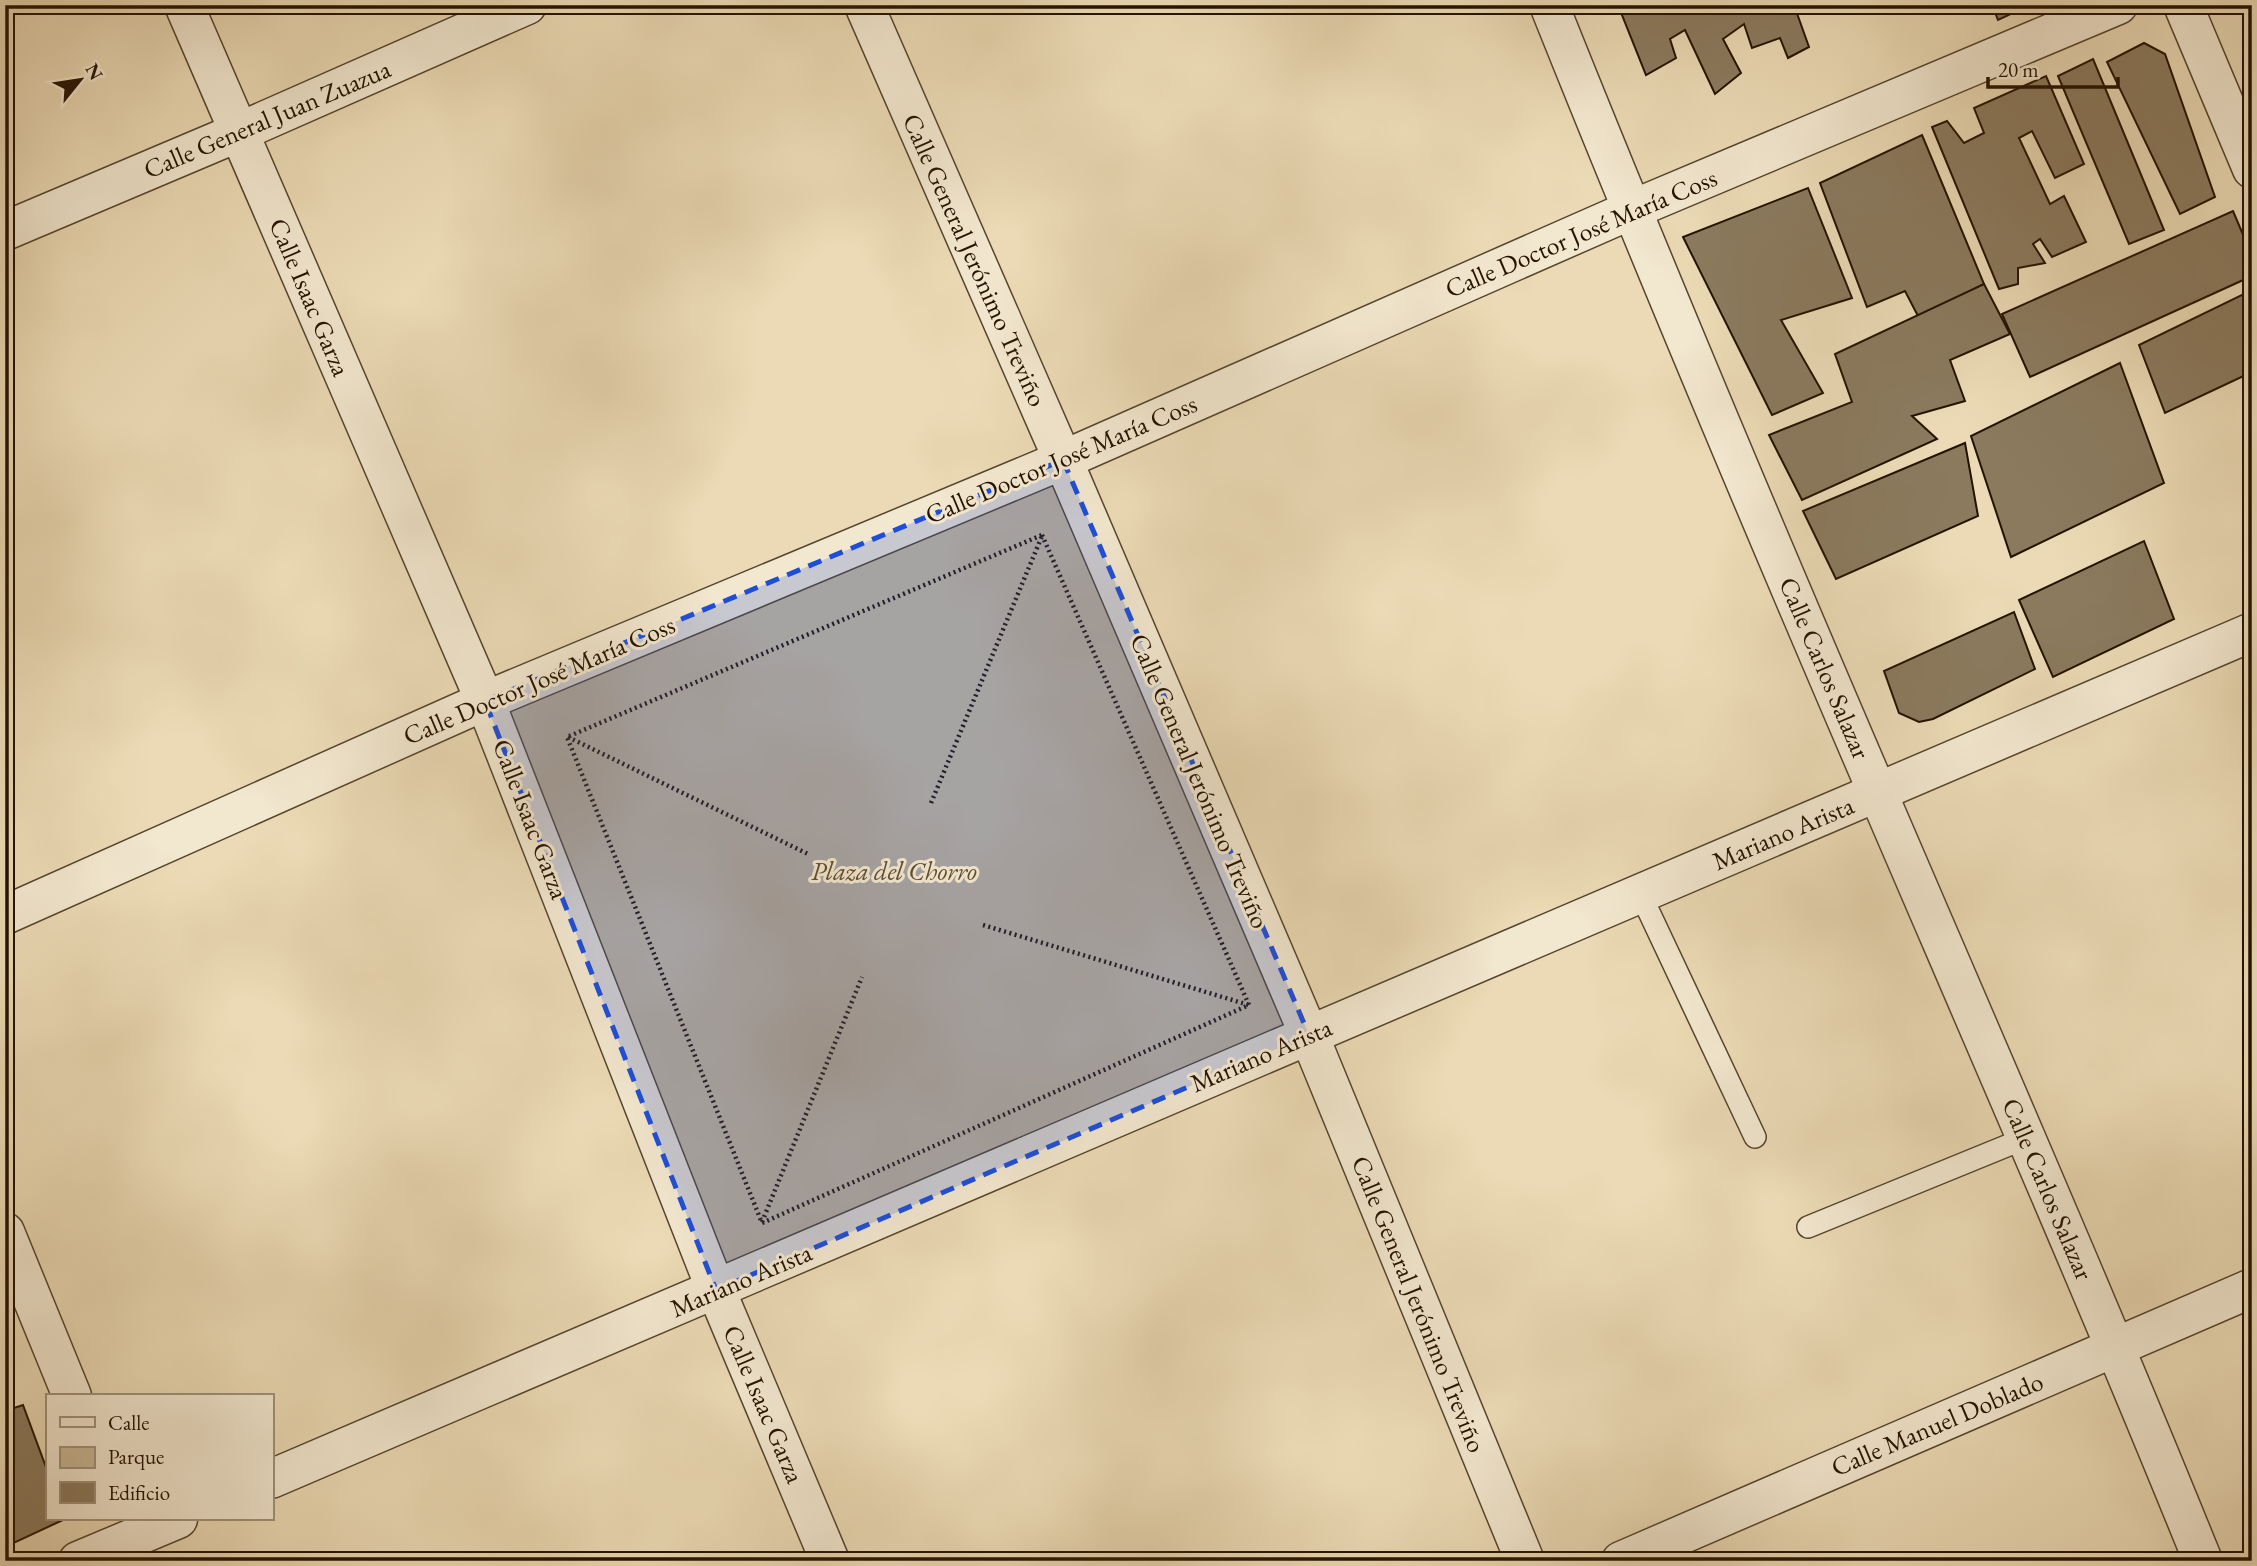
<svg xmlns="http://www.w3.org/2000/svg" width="2257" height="1566" viewBox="0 0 2257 1566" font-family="'EB Garamond',serif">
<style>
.green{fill:#c9b896;stroke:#76664b;stroke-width:2}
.building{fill:#8b7a5e;stroke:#241300;stroke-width:2}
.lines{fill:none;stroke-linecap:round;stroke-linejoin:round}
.service-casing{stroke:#56452d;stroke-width:24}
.minor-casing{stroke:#56452d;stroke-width:41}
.path{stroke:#241300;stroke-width:4.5;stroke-dasharray:2 3.5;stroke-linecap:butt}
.service{stroke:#f2e7cf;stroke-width:21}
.minor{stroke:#f2e7cf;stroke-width:38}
.marked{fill:#1d4ed8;fill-opacity:0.2;stroke:#1d4ed8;stroke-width:5;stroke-dasharray:14 9;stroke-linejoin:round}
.labels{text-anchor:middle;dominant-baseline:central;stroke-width:6;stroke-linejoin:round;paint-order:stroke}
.street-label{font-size:26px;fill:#241300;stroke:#f2e7cf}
.park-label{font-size:26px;font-style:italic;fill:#5e4d34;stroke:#f2e7cf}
</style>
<rect width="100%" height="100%" fill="#ebdab5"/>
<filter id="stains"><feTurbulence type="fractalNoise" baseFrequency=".00286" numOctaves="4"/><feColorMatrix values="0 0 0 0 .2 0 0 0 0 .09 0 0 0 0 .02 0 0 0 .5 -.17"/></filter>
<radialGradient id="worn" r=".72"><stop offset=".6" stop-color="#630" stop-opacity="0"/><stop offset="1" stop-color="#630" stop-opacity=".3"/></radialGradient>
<polygon class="green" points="1063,460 1309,1035 716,1290 485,701"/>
<g class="building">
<polygon points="1618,5 1794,5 1809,47 1788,58 1780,38 1752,48 1744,24 1723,39 1741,73 1715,94 1685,30 1670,39 1676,58 1646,75"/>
<polygon points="1992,5 2030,5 1998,20"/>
<polygon points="2248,5 2252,5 2252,28 2244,7"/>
<polygon points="2144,43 2165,54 2215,197 2180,214 2107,62"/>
<polygon points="2093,59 2164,230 2129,244 2058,76"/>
<polygon points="2046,76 2084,164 2055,178 2032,131 2019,138 2050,204 2064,196 2086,242 2052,257 2040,239 2033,244 2045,263 2018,268 2018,284 1999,289 1932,127 1947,121 1964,143 1984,133 1974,108"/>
<polygon points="1922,135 1984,284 1919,318 1905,291 1867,307 1820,183"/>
<polygon points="1808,188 1852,298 1781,320 1823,393 1772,415 1683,237"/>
<polygon points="2233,211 2252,256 2252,276 2030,377 2002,314"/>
<polygon points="1984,284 2010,334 1950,360 1965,401 1912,416 1937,439 1802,500 1769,435 1852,402 1835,354"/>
<polygon points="2252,290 2252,372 2165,413 2139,345"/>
<polygon points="2120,363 2164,483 2011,557 1971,436"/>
<polygon points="1965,443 1978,516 1836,579 1803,511"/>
<polygon points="2144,541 2174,619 2053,677 2019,600"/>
<polygon points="2014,612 2035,669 1933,719 1919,722 1899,713 1884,671"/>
<polygon points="23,1405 47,1470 47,1519 65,1519 5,1547 5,1411"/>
</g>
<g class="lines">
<defs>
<g id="service">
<polyline points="1640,893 1755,1137"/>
<polyline points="1808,1227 2026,1138"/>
</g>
<g id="minor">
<polyline points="184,5 485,701 716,1290 830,1561"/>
<polyline points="864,5 1063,460 1309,1035 1525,1561"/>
<path d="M1549 5C1655 270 1766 533 1879 796 1988 1050 2099 1304 2203 1561"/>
<polyline points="2183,5 2252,169"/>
<polyline points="5,231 239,132 527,5"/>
<polyline points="5,915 485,701 1063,460 1631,210 2118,5"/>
<polyline points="5,1232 72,1396"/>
<polyline points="271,1479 2252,632"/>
<polyline points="78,1561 178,1519"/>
<polyline points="1621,1561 2252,1288"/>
</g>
</defs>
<use href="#service" class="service-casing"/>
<use href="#minor" class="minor-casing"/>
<g class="path">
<polygon points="1042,535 1249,1005 762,1223 567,737"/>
<polyline points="568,737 810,855"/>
<polyline points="931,803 1042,536"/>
<polyline points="983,925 1249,1005"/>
<polyline points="762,1222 862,977"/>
</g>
<use href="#service" class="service"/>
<use href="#minor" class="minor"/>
</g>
<path class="marked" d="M1063 460 1309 1035 716 1290 485 701Z"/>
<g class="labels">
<g class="street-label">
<text transform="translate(267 119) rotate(-23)">Calle General Juan Zuazua</text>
<text transform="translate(1581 233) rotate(-23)">Calle Doctor José María Coss</text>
<text transform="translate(975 260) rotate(66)">Calle General Jerónimo Treviño</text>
<text transform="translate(310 297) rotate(67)">Calle Isaac Garza</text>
<text transform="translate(1061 459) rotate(-23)">Calle Doctor José María Coss</text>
<text transform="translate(1825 668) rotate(67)">Calle Carlos Salazar</text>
<text transform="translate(539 680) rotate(-23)">Calle Doctor José María Coss</text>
<text transform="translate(1200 781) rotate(67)">Calle General Jerónimo Treviño</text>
<text transform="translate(531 819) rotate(69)">Calle Isaac Garza</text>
<text transform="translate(1783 833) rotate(-23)">Mariano Arista</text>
<text transform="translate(1261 1055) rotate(-23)">Mariano Arista</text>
<text transform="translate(2048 1189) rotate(67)">Calle Carlos Salazar</text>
<text transform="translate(741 1280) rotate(-23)">Mariano Arista</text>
<text transform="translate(1419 1304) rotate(68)">Calle General Jerónimo Treviño</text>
<text transform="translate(764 1404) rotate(67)">Calle Isaac Garza</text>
<text transform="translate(1937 1424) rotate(-23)">Calle Manuel Doblado</text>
</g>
<g class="park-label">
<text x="894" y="871">Plaza del Chorro</text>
</g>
</g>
<rect width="2257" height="1566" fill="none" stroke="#ebdab5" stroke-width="28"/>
<rect x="7" y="7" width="2243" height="1552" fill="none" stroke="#241300" stroke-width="3.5"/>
<rect x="14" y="14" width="2229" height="1538" fill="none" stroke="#241300" stroke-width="2"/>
<rect x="46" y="1394" width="228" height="126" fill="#f2e7cf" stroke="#a0927c" stroke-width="2"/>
<rect x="60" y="1417" width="35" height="10" fill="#f2e7cf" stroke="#a0927c" stroke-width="2"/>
<text x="108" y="1430" font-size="21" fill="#241300">Calle</text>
<rect x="60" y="1447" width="35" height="21" fill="#c9b896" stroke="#a0927c" stroke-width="2"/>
<text x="108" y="1464" font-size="21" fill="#241300">Parque</text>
<rect x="60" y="1482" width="35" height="21" fill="#8b7a5e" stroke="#a0927c" stroke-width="2"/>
<text x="108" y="1500" font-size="21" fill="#241300">Edificio</text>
<g transform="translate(80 80) rotate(60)" stroke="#f2e7cf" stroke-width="5" paint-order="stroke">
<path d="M0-5L12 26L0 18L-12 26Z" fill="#241300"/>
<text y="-10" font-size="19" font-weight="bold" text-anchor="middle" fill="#241300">N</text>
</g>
<path d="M1988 77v10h130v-10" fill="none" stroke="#241300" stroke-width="3.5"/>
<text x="1998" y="77" font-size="21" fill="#241300" stroke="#f2e7cf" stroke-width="5" paint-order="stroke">20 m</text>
<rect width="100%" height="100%" filter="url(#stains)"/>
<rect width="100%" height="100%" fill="url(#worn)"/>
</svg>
